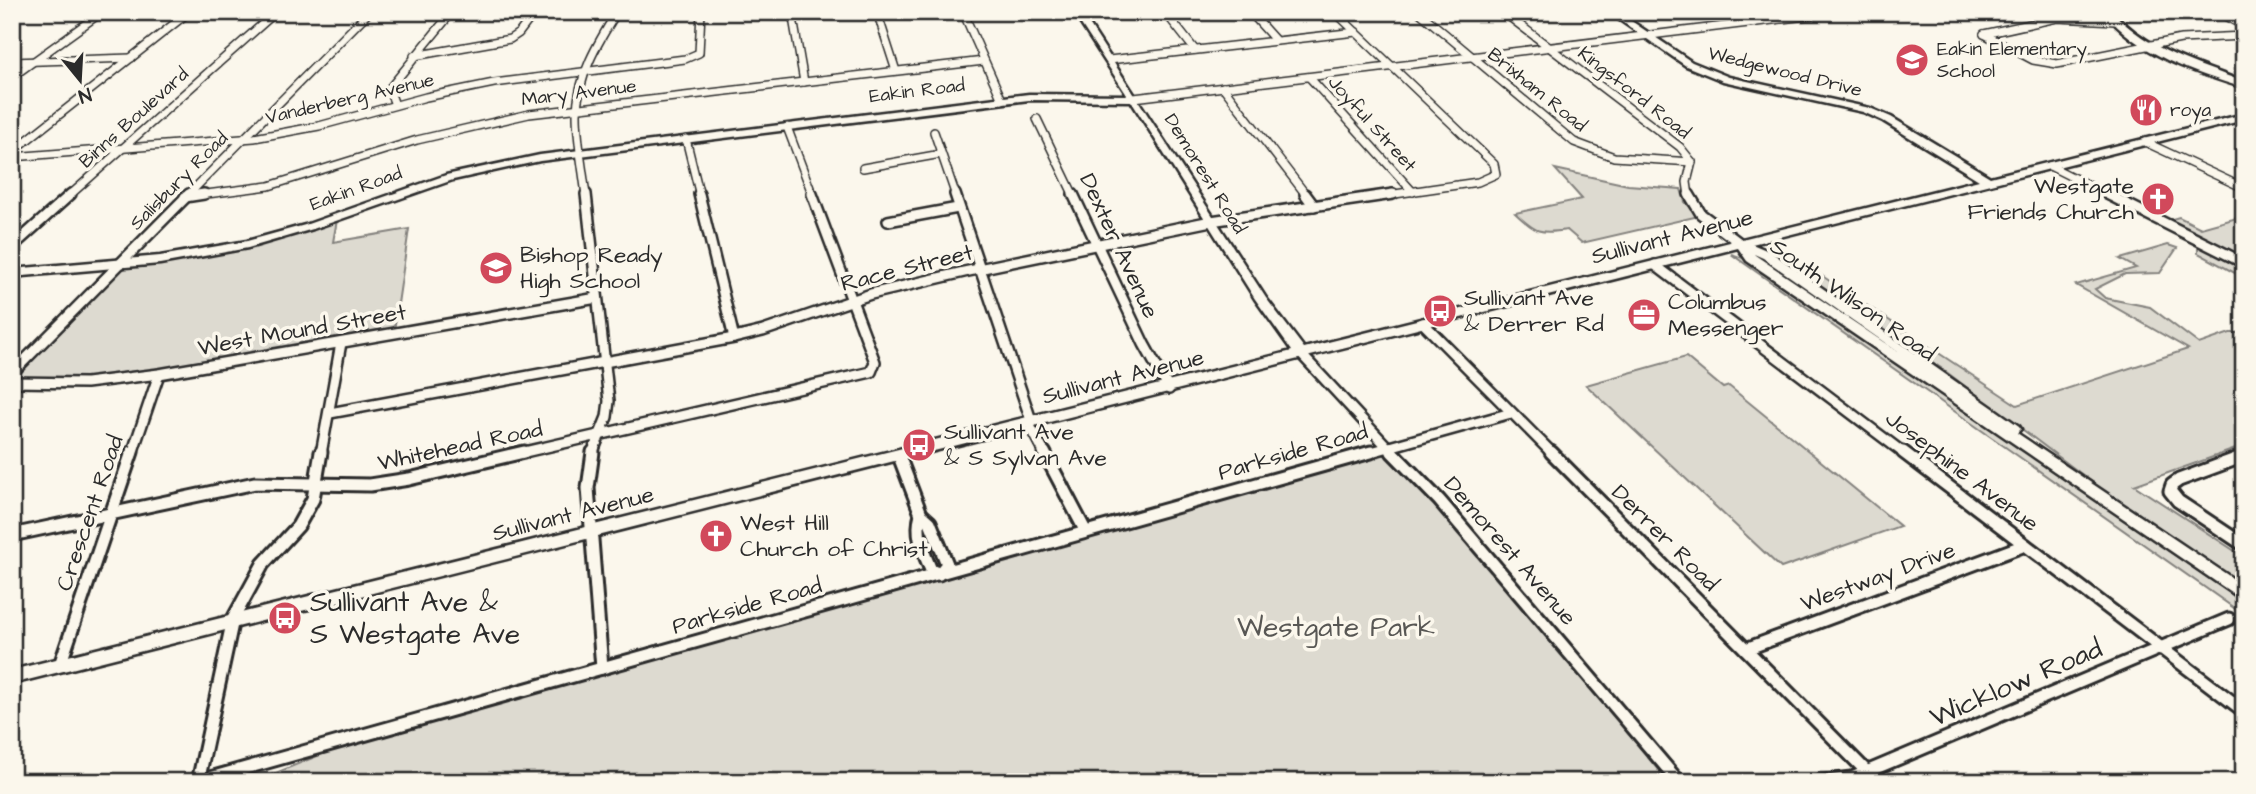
<svg xmlns="http://www.w3.org/2000/svg" width="2256" height="794" viewBox="0 0 2256 794" font-family="'Architects Daughter',sans-serif">
<style>
.green{fill:#dddad0;stroke:#84827e;stroke-width:2}
.lines{fill:none;stroke-linecap:round;stroke-linejoin:round}
.street-far2-casing{stroke:#2b2b2b;stroke-width:10}
.street-far1-casing{stroke:#2b2b2b;stroke-width:14}
.street-casing{stroke:#2b2b2b;stroke-width:17}
.secondary-casing{stroke:#2b2b2b;stroke-width:5}
.street-far2{stroke:#fbf7ec;stroke-width:7}
.street-far1{stroke:#fbf7ec;stroke-width:9}
.street{stroke:#fbf7ec;stroke-width:11}
.secondary{fill:#fbf7ec;fill-rule:evenodd}
.labels{text-anchor:middle;dominant-baseline:central;stroke-width:7;stroke-linejoin:round;paint-order:stroke}
.far-poi-label{font-size:19px;fill:#2b2b2b;stroke:#fbf7ec;text-anchor:start}
.far-street-label{font-size:19px;fill:#2b2b2b;stroke:#fbf7ec}
.poi-label{font-size:23px;fill:#2b2b2b;stroke:#fbf7ec;text-anchor:start}
.street-label{font-size:23px;fill:#2b2b2b;stroke:#fbf7ec}
.near-poi-label{font-size:28px;fill:#2b2b2b;stroke:#fbf7ec;text-anchor:start}
.near-park-label{font-size:28px;fill:#585754;stroke:#fbf7ec}
.near-street-label{font-size:28px;fill:#2b2b2b;stroke:#fbf7ec}
</style>
<rect width="100%" height="100%" fill="#fbf7ec"/>
<filter id="ink" filterUnits="userSpaceOnUse"><feTurbulence type="fractalNoise" baseFrequency=".0143" numOctaves="2"/><feDisplacementMap in="SourceGraphic" scale="14" xChannelSelector="R" yChannelSelector="G"/><feConvolveMatrix kernelMatrix="1 2 1 2 8 2 1 2 1" color-interpolation-filters="sRGB"/></filter>
<g filter="url(#ink)">
<g class="green">
<path d="M1555 169 1628 185 1681 189 1685 202 1699 216 1582 243 1567 230C1539 234 1536 233 1515 213L1582 199Z"/>
<polygon points="2244,216 2244,261 2165,221 2179,217 2201,228"/>
<polygon points="337,220 333,242 409,229 394,331 140,374 95,380 16,377 120,269 290,236"/>
<polygon points="2198,242 2244,265 2244,278 2198,253"/>
<polygon points="2168,245 2177,248 2160,273 2125,274 2095,289 2105,298 2150,307 2199,344 2230,333 2244,333 2244,375 2240,376 2244,379 2244,446 2134,485 2244,557 2244,587 2104,491 1941,368 1790,267 1786,258 1789,254 2017,405 2188,349 2076,285 2136,268 2120,259"/>
<polygon points="1731,254 1746,259 2244,603 2244,615"/>
<polygon points="1686,357 1723,388 1729,386 1900,526 1781,568 1586,385"/>
<polygon points="1379,454 1391,456 1556,645 1668,782 254,782 339,747"/>
</g>
<g class="lines">
<defs>
<g id="street-far2">
<polyline points="792,12 804,82"/>
<polyline points="877,12 896,71"/>
<polyline points="963,12 1002,100"/>
<polyline points="1165,12 1195,50"/>
<polyline points="1250,12 1276,41"/>
<polyline points="1335,12 1494,164 1496,174 1478,182 1381,196"/>
<polyline points="1419,12 1574,142 1614,157 1692,162"/>
<polyline points="1503,12 1680,147 1692,162 1687,182 1689,196"/>
<polyline points="1740,12 1756,22"/>
<polyline points="2218,12 2244,26"/>
<polyline points="12,14 16,12"/>
<polyline points="1984,34 2033,60 2057,64 2181,39 2244,36"/>
<polyline points="1984,34 2057,18 2115,21"/>
<polyline points="414,56 510,39 519,33 535,12"/>
<polyline points="1109,60 1356,32"/>
<polyline points="12,62 131,58"/>
<polyline points="12,77 102,12"/>
<polyline points="1309,77 1413,192"/>
<polyline points="1223,87 1307,196"/>
<polyline points="1134,98 1839,12"/>
<polyline points="395,105 389,89 452,12"/>
<polyline points="1037,119 1074,196"/>
<polyline points="787,127 813,196"/>
<polyline points="934,132 956,196"/>
<polyline points="686,139 700,196"/>
<polyline points="2145,142 2244,188"/>
<polyline points="12,152 189,12"/>
<polyline points="12,157 254,138 319,126 426,97 494,83 685,59 699,53 701,12"/>
<polyline points="2050,166 2110,196"/>
<polyline points="863,168 941,154"/>
<polyline points="69,196 276,12"/>
<polyline points="187,196 369,12"/>
<polyline points="191,196 269,186 417,140 529,114 984,61"/>
<path d="M586 196C583 169 577 141 577 114 577 77 598 42 617 12"/>
</g>
<g id="street-far1">
<polyline points="586,194 609,401 607,417 592,454"/>
<polyline points="699,194 734,338"/>
<polyline points="955,194 1032,423"/>
<polyline points="1073,194 1144,344 1169,389"/>
<polyline points="1305,194 1314,206"/>
<polyline points="1689,194 1701,214 1741,244"/>
<polyline points="2107,194 2244,263"/>
<polyline points="185,197 204,194"/>
<polyline points="888,221 958,208"/>
<polyline points="12,247 71,194"/>
<polyline points="1655,265 1905,454"/>
<polyline points="1423,323 1553,454"/>
<polyline points="1302,355 1394,454"/>
<polyline points="12,373 189,194"/>
<polyline points="12,382 86,383 159,374 597,298"/>
<polyline points="330,413 734,338 763,331 871,294 964,272 1211,221 1393,194"/>
<polyline points="1029,424 1045,454"/>
<polyline points="132,454 159,374"/>
<polyline points="321,454 341,343"/>
<polyline points="516,454 871,372 875,362 812,194"/>
<polyline points="1364,454 1511,413"/>
</g>
<g id="street">
<polyline points="593,452 588,488 602,668"/>
<polyline points="1044,452 1086,532"/>
<polyline points="1392,452 1439,500 1679,782"/>
<polyline points="1551,452 1877,782"/>
<polyline points="1903,452 2244,711"/>
<polyline points="899,456 921,514"/>
<polyline points="2244,456 2179,480 2172,485 2170,491 2178,501 2244,545"/>
<path d="M921 514 930 522 947 564 939 574 931 570C923 551 915 535 921 514Z"/>
<polyline points="12,535 255,483 370,485 409,479 524,452"/>
<polyline points="1746,649 2025,545"/>
<polyline points="60,665 132,452"/>
<polyline points="196,782 1371,452"/>
<polyline points="198,782 233,619 263,564 298,526 313,499 321,452"/>
<polyline points="1819,782 1852,778 2229,619"/>
</g>
<g id="secondary">
<path d="M1073 12H1081L1266 298 1304 348 1979 180 1883 121 1863 112 1723 81 1686 66 1608 12H1618L1692 62 1729 77 1870 108 1891 117 1990 177 2244 114V120L1752 244 1771 252 2019 426 2021 429 2017 433 2244 586V601L1747 261 1738 248 12 684V670L1292 351 1255 299 1131 101 1029 100 540 161 453 180 313 229 248 248 160 264 12 277V269L160 256 247 241 305 225 446 175 540 155 1029 94 1127 95ZM1754 254 1763 258 1904 356 1755 255Z"/>
<path d="M2104 12H2113C2148 51 2196 63 2244 82V88C2193 72 2138 55 2104 12Z"/>
</g>
</defs>
<use href="#street-far2" class="street-far2-casing"/>
<use href="#street-far1" class="street-far1-casing"/>
<use href="#street" class="street-casing"/>
<use href="#secondary" class="secondary-casing"/>
<use href="#street-far2" class="street-far2"/>
<use href="#street-far1" class="street-far1"/>
<use href="#street" class="street"/>
<use href="#secondary" class="secondary"/>
</g>
</g>
<defs>
<symbol id="school-disc" viewBox="-11 -11 22 22"><circle r="9.5" fill="#d1495b" stroke="#fbf7ec"/><path d="M0-5L7-2L0 1L-7-2ZM-4 1L0 2.5L4 1V4Q0 6-4 4Z" fill="#fff"/></symbol>
<symbol id="restaurant-disc" viewBox="-11 -11 22 22"><circle r="9.5" fill="#d1495b" stroke="#fbf7ec"/><path d="M-5-6h1v4h1v-4h1v4h1v-4h1v5L-1.5 .5V6h-2V.5L-5-1ZM5-6V6H3V1.5H1.5Q1.5-4 5-6Z" fill="#fff"/></symbol>
<symbol id="church-disc" viewBox="-11 -11 22 22"><circle r="9.5" fill="#d1495b" stroke="#fbf7ec"/><path d="M-1.2-6h2.4v3.5h3.3v2.4h-3.3V6h-2.4V-.1h-3.3v-2.4h3.3Z" fill="#fff"/></symbol>
<symbol id="bus-disc" viewBox="-11 -11 22 22"><circle r="9.5" fill="#d1495b" stroke="#fbf7ec"/><path d="M-5-6H5V4H4V6H2V4H-2V6H-4V4H-5ZM-3.5-4V0h7V-4ZM-3.5 1.2v1.5H-2V1.2ZM2 1.2v1.5H3.5V1.2Z" fill="#fff"/></symbol>
<symbol id="office-disc" viewBox="-11 -11 22 22"><circle r="9.5" fill="#d1495b" stroke="#fbf7ec"/><path d="M-6-3h4V-5.5h4V-3h4V5H-6ZM-1-4.5V-3h2v-1.5ZM-6 0V1H6V0Z" fill="#fff"/></symbol>
</defs>
<g fill-rule="evenodd">
<use href="#school-disc" x="1893" y="41" width="38" height="38"/>
<use href="#restaurant-disc" x="2127" y="91" width="38" height="38"/>
<use href="#church-disc" x="2139" y="180" width="38" height="38"/>
<use href="#school-disc" x="477" y="249" width="38" height="38"/>
<use href="#bus-disc" x="1421" y="292" width="38" height="38"/>
<use href="#office-disc" x="1625" y="296" width="38" height="38"/>
<use href="#bus-disc" x="900" y="426" width="38" height="38"/>
<use href="#church-disc" x="697" y="517" width="38" height="38"/>
<use href="#bus-disc" x="266" y="599" width="38" height="38"/>
</g>
<g class="labels">
<g class="far-poi-label">
<text x="1937" y="49">Eakin Elementary<tspan x="1937" dy="22">School</tspan></text>
<text x="2170" y="110">roya</text>
</g>
<g class="far-street-label">
<text transform="translate(1785 72) rotate(14)">Wedgewood Drive</text>
<text transform="translate(1537 90) rotate(39)">Brixham Road</text>
<text transform="translate(917 91) rotate(-7)">Eakin Road</text>
<text transform="translate(579 93) rotate(-7)">Mary Avenue</text>
<text transform="translate(1634 93) rotate(38)">Kingsford Road</text>
<text transform="translate(350 99) rotate(-13)">Vanderberg Avenue</text>
<text transform="translate(134 118) rotate(-42)">Binns Boulevard</text>
<text transform="translate(1372 124) rotate(48)">Joyful Street</text>
<text transform="translate(1205 174) rotate(58)">Demorest Road</text>
<text transform="translate(179 181) rotate(-45)">Salisbury Road</text>
<text transform="translate(356 189) rotate(-20)">Eakin Road</text>
</g>
<g class="poi-label">
<text x="2134" y="186" text-anchor="end">Westgate<tspan x="2134" dy="26">Friends Church</tspan></text>
<text x="520" y="255">Bishop Ready<tspan x="520" dy="26">High School</tspan></text>
<text x="1464" y="298">Sullivant Ave<tspan x="1464" dy="26">&amp; Derrer Rd</tspan></text>
<text x="1668" y="302">Columbus<tspan x="1668" dy="26">Messenger</tspan></text>
<text x="944" y="432">Sullivant Ave<tspan x="944" dy="26">&amp; S Sylvan Ave</tspan></text>
<text x="740" y="523">West Hill<tspan x="740" dy="26">Church of Christ</tspan></text>
</g>
<g class="street-label">
<text transform="translate(1672 237) rotate(-14)">Sullivant Avenue</text>
<text transform="translate(1119 246) rotate(65)">Dexter Avenue</text>
<text transform="translate(907 268) rotate(-14)">Race Street</text>
<text transform="translate(1853 300) rotate(35)">South Wilson Road</text>
<text transform="translate(302 330) rotate(-10)">West Mound Street</text>
<text transform="translate(1123 377) rotate(-14)">Sullivant Avenue</text>
<text transform="translate(460 446) rotate(-12)">Whitehead Road</text>
<text transform="translate(1293 452) rotate(-16)">Parkside Road</text>
<text transform="translate(1962 471) rotate(37)">Josephine Avenue</text>
<text transform="translate(90 513) rotate(-71)">Crescent Road</text>
<text transform="translate(573 514) rotate(-14)">Sullivant Avenue</text>
<text transform="translate(1665 538) rotate(45)">Derrer Road</text>
<text transform="translate(1510 551) rotate(49)">Demorest Avenue</text>
<text transform="translate(1878 577) rotate(-20)">Westway Drive</text>
<text transform="translate(747 606) rotate(-16)">Parkside Road</text>
</g>
<g class="near-poi-label">
<text x="310" y="602">Sullivant Ave &amp;<tspan x="310" dy="32">S Westgate Ave</tspan></text>
</g>
<g class="near-park-label">
<text x="1336" y="627">Westgate Park</text>
</g>
<g class="near-street-label">
<text transform="translate(2016 683) rotate(-23)">Wicklow Road</text>
</g>
</g>
<rect width="2256" height="794" fill="none" stroke="#fbf7ec" stroke-width="42"/>
<rect x="21" y="21" width="2214" height="752" fill="none" stroke="#2b2b2b" stroke-width="2.5" filter="url(#ink)"/>
<g transform="translate(80 80) rotate(162)" stroke="#fbf7ec" stroke-width="5" paint-order="stroke">
<path d="M0-5L12 26L0 18L-12 26Z" fill="#2b2b2b"/>
<text y="-10" font-size="19" font-weight="bold" text-anchor="middle" fill="#2b2b2b">N</text>
</g>
</svg>
